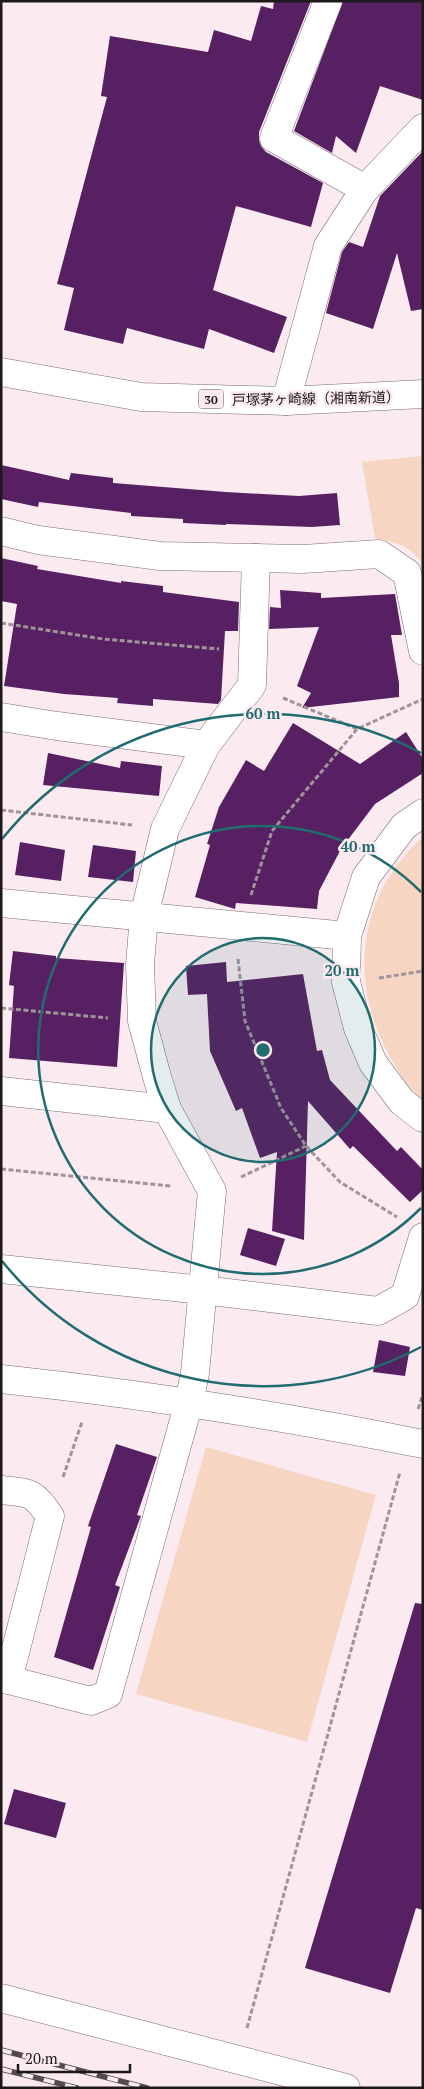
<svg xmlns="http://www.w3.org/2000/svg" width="424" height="2089" viewBox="0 0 424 2089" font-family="'PT Serif','Noto Sans JP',serif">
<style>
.green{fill:#f6d6c3}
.building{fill:#572062}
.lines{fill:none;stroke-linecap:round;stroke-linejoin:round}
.minor-casing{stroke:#7a6c72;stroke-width:29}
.primary-casing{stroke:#7a6c72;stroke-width:29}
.path{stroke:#9f9498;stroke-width:3;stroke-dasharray:5 2.5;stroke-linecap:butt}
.minor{stroke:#fff;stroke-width:28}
.primary{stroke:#fff;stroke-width:28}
.rail-casing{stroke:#544c4f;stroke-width:5.5}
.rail{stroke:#fbebf1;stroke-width:4;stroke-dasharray:11;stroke-linecap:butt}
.ring{fill:none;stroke:#206c6e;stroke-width:2.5}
.labels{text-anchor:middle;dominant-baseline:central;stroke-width:5;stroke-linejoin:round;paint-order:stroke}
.shield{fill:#fbebf1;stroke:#60575a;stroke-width:1}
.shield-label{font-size:12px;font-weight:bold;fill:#1d181a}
.street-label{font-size:14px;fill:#1d181a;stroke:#fbebf1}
.centre{fill:#206c6e;stroke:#fbebf1;stroke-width:2.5}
.ring-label{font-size:15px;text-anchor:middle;font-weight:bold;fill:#206c6e;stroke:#fbebf1;stroke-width:5;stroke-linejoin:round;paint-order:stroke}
</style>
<rect width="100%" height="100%" fill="#fbebf1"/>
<g class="green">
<path d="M423 456V564C410 545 397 543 375 538L362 462Z"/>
<path d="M423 837V1100C408 1089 398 1071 389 1055 348 980 358 895 423 837Z"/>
<polygon points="206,1447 376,1495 307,1742 136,1694"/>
</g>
<g class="building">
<polygon points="274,1 311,1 259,132 259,140 261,146 266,152 323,183 311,227 236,206 213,290 287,317 274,353 209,329 204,349 127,328 123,344 64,330 74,288 57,284 107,97 101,96 110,36 208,52 214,30 251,41 261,6 273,9"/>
<polygon points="343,1 423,1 423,100 380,86 356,153 336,136 332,153 294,131"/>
<polygon points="423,151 423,309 411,311 397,253 373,329 326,313 342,252 349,242 363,247 380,196"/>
<polygon points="1,465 69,480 71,473 113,478 113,483 226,492 299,496 337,493 340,525 312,527 226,524 226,525 183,523 183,519 131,516 131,513 39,502 38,507 1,499"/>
<polygon points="1,558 38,566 37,569 121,583 121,581 163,586 163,592 239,602 238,631 225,631 221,700 218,704 153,699 153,706 117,703 118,698 64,694 4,686 17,604 1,601"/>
<polygon points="280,590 321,593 321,598 395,594 402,635 391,635 399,683 399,697 302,708 311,693 297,686 319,627 269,629 270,607 281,608"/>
<polygon points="293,723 360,764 406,732 423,759 423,773 375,804 341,849 319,891 317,909 236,903 235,909 195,897 210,845 207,844 219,807 246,760 264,771"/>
<polygon points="48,753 120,768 121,761 162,766 159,796 43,785"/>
<polygon points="20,842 65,850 61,881 15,875"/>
<polygon points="93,845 136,851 133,882 88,877"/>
<polygon points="13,951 56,956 56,958 124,963 117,1067 9,1058 14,986 9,985"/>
<polygon points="226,962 227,982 303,974 317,1051 322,1050 330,1080 397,1151 401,1147 423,1170 423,1190 410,1202 353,1146 350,1149 308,1101 304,1240 272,1231 277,1152 260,1158 242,1108 236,1111 210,1051 207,994 188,995 186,966"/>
<polygon points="248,1228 285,1239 276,1266 240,1255"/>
<polygon points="379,1340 410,1347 405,1376 373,1372"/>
<polygon points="116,1444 157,1457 137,1515 141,1516 115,1585 120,1587 93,1670 54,1657 91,1527 88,1526"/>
<polygon points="415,1603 423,1604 423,1910 416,1908 390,1993 305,1968"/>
<polygon points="14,1789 66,1803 56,1838 4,1824"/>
</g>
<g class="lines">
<defs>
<g id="minor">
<polyline points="328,1 274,138 365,189"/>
<polyline points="286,401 328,246 365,189 423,128"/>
<polyline points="1,531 38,540 160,556 303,559 379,554 407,573 423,651"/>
<polyline points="1,717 57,726 206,745"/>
<polyline points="423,813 404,826 366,877 347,936 346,982 358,1028 373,1063 402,1102 423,1118"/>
<polyline points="1,903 347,936"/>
<polyline points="1,1091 167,1109"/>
<polyline points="1,1269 203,1290 378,1311 405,1296 423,1237"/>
<path d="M1 1379C143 1394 283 1416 423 1444"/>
<path d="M1 1490C30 1493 33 1491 50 1516L8 1680"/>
<polyline points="1,1678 91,1701 108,1694 189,1402 195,1373 212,1191 167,1109 157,1077 142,1021 140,964 144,916 165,829 206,745 252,685 256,558"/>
<polyline points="1,1998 346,2088"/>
</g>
<polyline id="primary" points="1,372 141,397 286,401 423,394"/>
</defs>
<use href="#minor" class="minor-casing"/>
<use href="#primary" class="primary-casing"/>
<g class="path">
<polyline points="1,623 103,639 219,649"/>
<polyline points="283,698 357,729"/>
<polyline points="1,810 132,825"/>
<polyline points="251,895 272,831 357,729 423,699"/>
<polyline points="238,959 245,1021 281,1108 306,1146 340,1182 397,1217"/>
<polyline points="379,978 423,971"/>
<polyline points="1,1008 108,1018"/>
<polyline points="1,1169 171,1186"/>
<polyline points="241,1177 306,1146"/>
<polyline points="418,1409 423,1394"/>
<polyline points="63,1477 82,1422"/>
<polyline points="247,2028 400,1472"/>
</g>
<use href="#minor" class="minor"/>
<use href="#primary" class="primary"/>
<defs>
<g id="rail">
<polyline points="1,2050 147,2088"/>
<polyline points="1,2069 77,2088"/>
</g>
</defs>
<use href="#rail" class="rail-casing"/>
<use href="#rail" class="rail"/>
</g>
<circle cx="263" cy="1050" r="112" fill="#206c6e" fill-opacity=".12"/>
<g class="ring">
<circle cx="263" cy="1050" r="112"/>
<path d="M421 1208A224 224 0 1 1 421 892"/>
<path d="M421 1347A336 336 0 0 1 2 1261M2 839A336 336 0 0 1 421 753"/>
</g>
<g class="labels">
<rect class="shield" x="198.5" y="389.5" width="25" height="19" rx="4"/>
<g class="shield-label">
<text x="211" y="399">30</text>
</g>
<g class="street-label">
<text transform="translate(316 398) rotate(-1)">戸塚茅ヶ崎線（湘南新道）</text>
</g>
</g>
<circle cx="263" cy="1050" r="8" class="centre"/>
<g class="ring-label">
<text x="263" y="719">60 m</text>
<text x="358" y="852">40 m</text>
<text x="342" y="976">20 m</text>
</g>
<rect width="424" height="2089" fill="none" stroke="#1d181a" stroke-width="5"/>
<path d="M18 2064v8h112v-8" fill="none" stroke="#1d181a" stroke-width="2.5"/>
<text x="25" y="2064" font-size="15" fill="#1d181a" stroke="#fbebf1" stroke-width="4" paint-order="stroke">20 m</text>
</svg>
